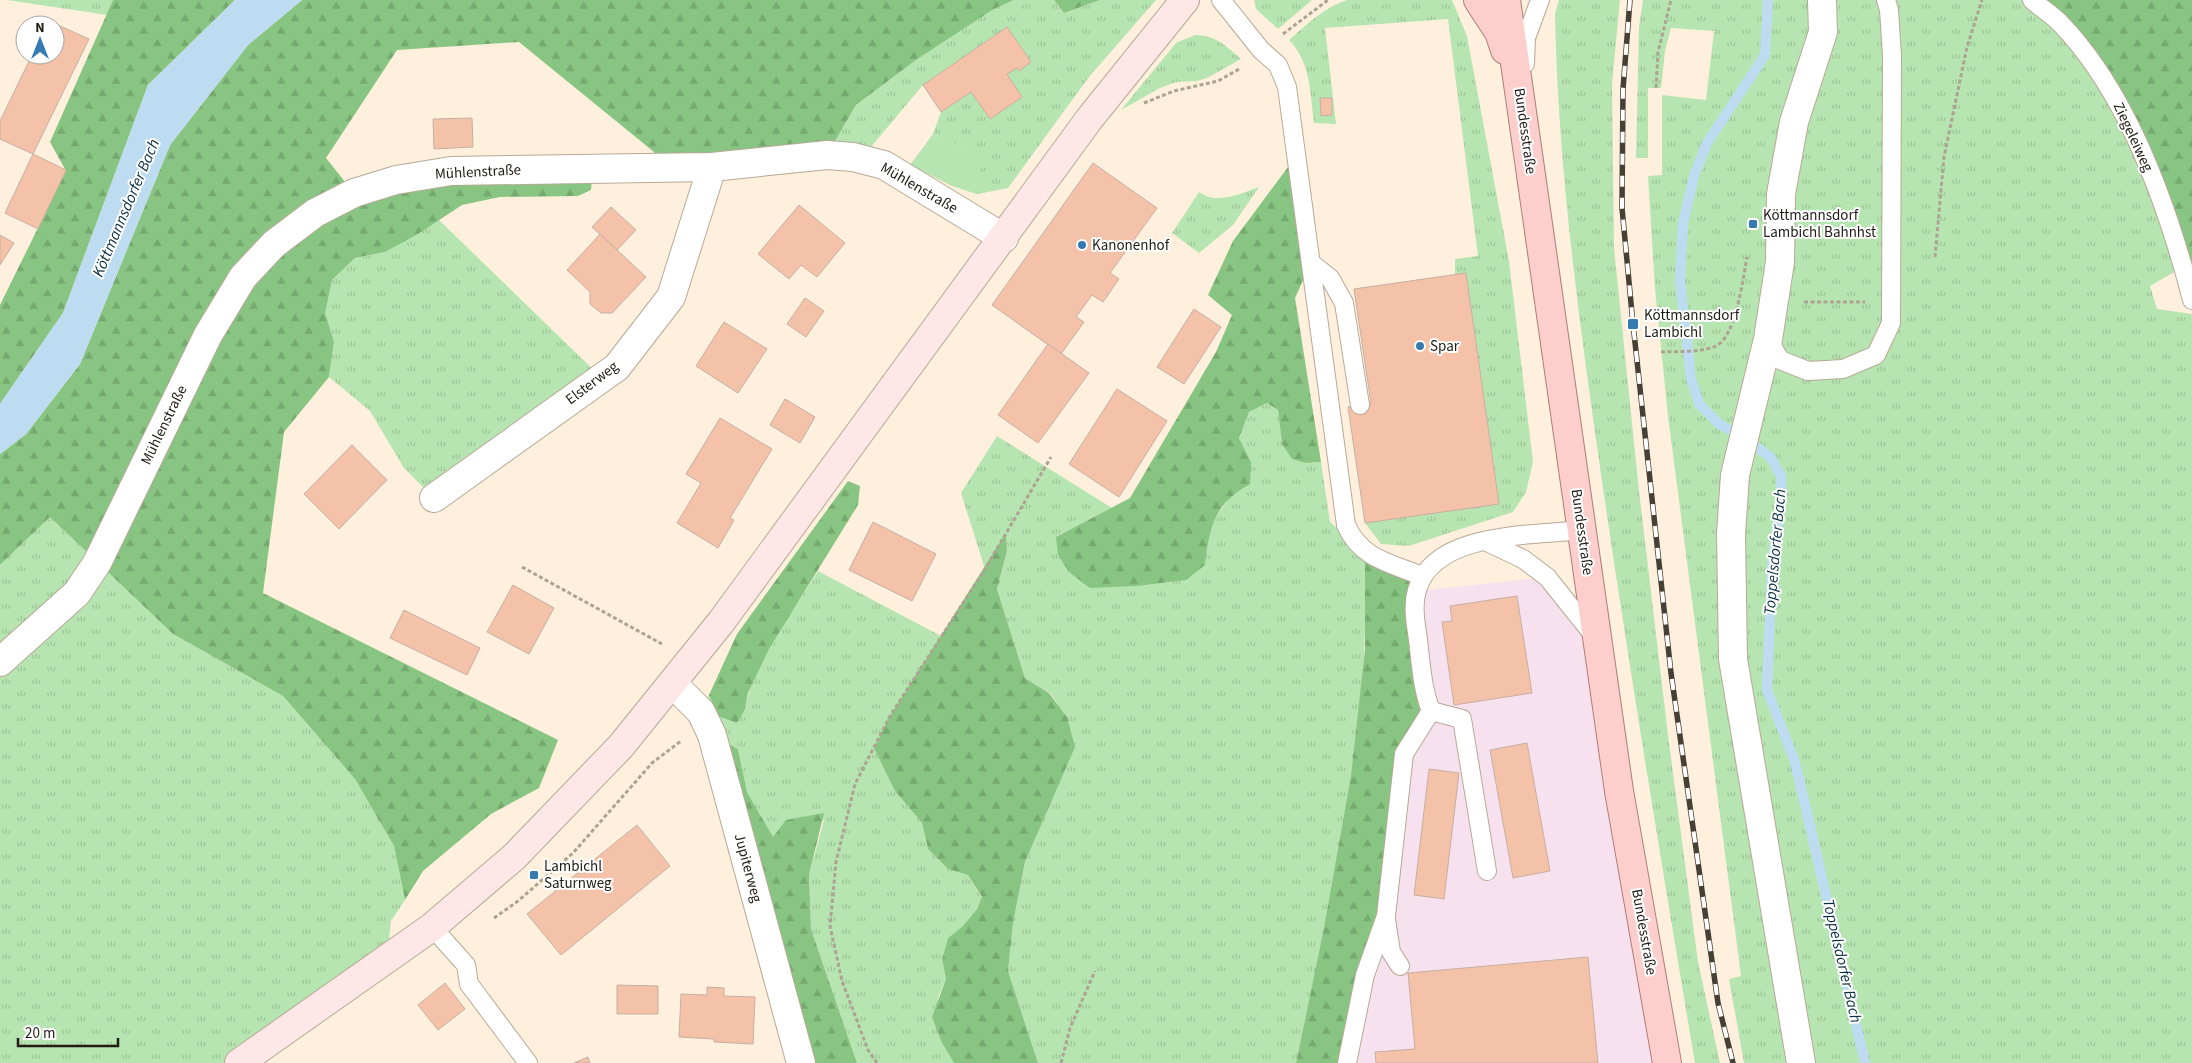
<svg xmlns="http://www.w3.org/2000/svg" width="2192" height="1063" viewBox="0 0 2192 1063" font-family="'Source Sans 3',sans-serif">
<style>
.commercial{fill:#f7e1ee}
.grass{fill:url(#grass-tufts)}
.forest{fill:url(#forest-firs)}
.garden{fill:#b7e5b1}
.water{fill:#bddcf2}
.lines{fill:none;stroke-linecap:round;stroke-linejoin:round}
.stream{stroke:#bddcf2;stroke-width:10}
.building{fill:#f4c2a8;stroke:#c6afa4}
.lane-casing{stroke:#b7a996;stroke-width:20}
.street-casing{stroke:#b7a996;stroke-width:30}
.secondary-casing{stroke:#b7a996;stroke-width:30}
.primary-casing{stroke:#ae7c76;stroke-width:30}
.path{stroke:#ada393;stroke-width:3;stroke-dasharray:4 2.5;stroke-linecap:butt}
.lane{stroke:#fff;stroke-width:18}
.street{stroke:#fff;stroke-width:28}
.secondary{stroke:#fee7e6;stroke-width:28}
.primary{stroke:#fccfcd;stroke-width:28}
.rail-casing{stroke:#463f36;stroke-width:5.5}
.rail{stroke:#fff;stroke-width:4;stroke-dasharray:11;stroke-linecap:butt}
.poi-dot{fill:#357bb0;stroke:#fff;stroke-width:2}
.labels{text-anchor:middle;dominant-baseline:central;stroke-width:4;stroke-linejoin:round;paint-order:stroke}
.street-label{font-size:15px;fill:#211c15;stroke:#fff}
.poi-label{font-size:15px;fill:#211c15;stroke:#fff;text-anchor:start}
.water-label{font-size:16px;font-style:italic;fill:#082d43;stroke:#fff}
</style>
<defs>
<pattern id="grass-tufts" width="24" height="20" patternUnits="userSpaceOnUse" patternTransform="scale(1.25)"><rect width="24" height="20" fill="#b7e5b1"/><path d="M3 7l-1-3M5 7V3M7 7l1-3M15 17l-1-3M17 17v-4M19 17l1-3" fill="none" stroke="#9dc497"/></pattern>
<pattern id="forest-firs" width="22" height="20" patternUnits="userSpaceOnUse" patternTransform="scale(1.25)"><rect width="22" height="20" fill="#88c582"/><path d="M5 1l3.5 6h-7zM16 11l3.5 6h-7z" fill="#75a96f"/></pattern>
</defs>
<rect width="100%" height="100%" fill="#fef0dc"/>
<polygon class="commercial" points="1547,577 1596,638 1667,1063 1347,1063 1416,591"/>
<g class="grass">
<polygon points="7,0 113,0 107,15"/>
<polygon points="1014,0 1054,0 1064,13 1100,0 1156,0 1089,77 1008,188 977,194 970,192 985,158 933,134 941,112 971,92 990,119 1022,97 1007,74 1017,68 1019,71 1031,62 1007,27 923,85 870,148 833,145 856,105 916,60 994,9"/>
<polygon points="1254,0 1312,0 1278,29 1256,9"/>
<path d="M1347 0H1452L1467 36 1509 261 1533 462 1526 492 1513 512 1409 546 1381 544 1365 523 1499 503 1466 273 1455 274V259L1478 256 1448 19 1325 28 1336 124 1314 123C1310 94 1311 62 1289 40 1306 25 1325 7 1347 0Z"/>
<path d="M1559 0H1620L1612 84 1614 248 1639 491 1668 735 1698 962 1720 1063H1695C1663 874 1632 685 1604 495 1581 336 1558 174 1555 13Z"/>
<polygon points="1643,0 2032,0 2119,103 2183,267 2150,286 2157,309 2192,314 2192,1063 1744,1063 1729,979 1741,976 1668,416 1655,289 1648,176 1662,175 1662,95 1706,100 1714,31 1671,28 1665,51 1661,88 1648,88 1648,158 1636,158 1639,27"/>
<path d="M1195 35C1216 35 1226 46 1241 59L1209 77 1197 81 1176 82 1160 88 1121 110 1176 43Z"/>
<path d="M1259 187 1233 225 1199 253 1172 233 1199 192C1216 205 1240 194 1259 187Z"/>
<polygon points="439,220 602,378 434,498 404,468 370,411 329,377 334,342 324,313 332,280 355,258 385,252"/>
<path d="M1267 403 1278 410 1282 444 1306 463 1321 462 1330 522 1365 553C1365 587 1366 621 1364 655 1356 793 1324 929 1296 1063H1038L1008 971 1013 923 1025 862 1045 814 1067 717 1050 693 1025 678 997 589 1007 551 1006 534 985 569 961 493 997 436 1112 508 1056 537 1205 565 1208 533 1218 514 1233 493 1251 462 1239 438 1249 412Z"/>
<polygon points="50,517 173,634 283,696 355,779 394,846 405,900 391,921 387,959 239,1063 0,1063 0,565"/>
<path d="M818 571 941 636 890 716 895 791 922 823 928 849 948 869 968 875 982 898 977 909 962 928 948 938 942 959 946 979 938 998 942 1043 954 1063H857L811 929 809 875 824 820 773 838 747 792 738 749 712 735 701 712 709 695 718 716 745 709C755 658 792 614 818 571Z"/>
</g>
<g class="forest">
<polygon points="113,0 235,0 148,85 63,313 0,404 0,305 66,171 50,142"/>
<polygon points="302,0 1014,0 994,9 916,60 856,105 827,155 665,168 654,152 519,42 397,50 326,158 354,193 593,169 591,190 578,196 500,197 462,205 418,234 385,252 355,258 332,280 325,313 334,342 329,377 284,432 263,593 558,740 539,788 491,814 423,871 405,900 394,846 355,779 283,696 173,634 50,517 0,565 0,454 26,434 80,364 170,145 248,45"/>
<polygon points="1054,0 1100,0 1064,13"/>
<polygon points="2032,0 2192,0 2192,300 2119,103"/>
<path d="M1297 155 1311 263 1295 298 1321 462 1306 463 1292 459 1282 444 1278 410 1267 403 1249 412 1239 438 1251 462 1250 484C1215 503 1209 527 1205 565L1186 580 1136 586 1090 588 1069 572 1058 555 1056 537 1130 498 1216 352 1232 315 1208 295 1233 241Z"/>
<polygon points="848,481 860,486 858,505 769,649 748,693 745,709 737,723 718,716 709,695 737,634"/>
<polygon points="1006,533 1007,551 997,589 1025,678 1049,693 1067,717 1075,747 1025,862 1013,923 1008,971 1038,1063 954,1063 942,1043 932,1017 946,979 942,959 948,938 962,927 977,909 982,897 968,875 948,869 928,849 922,823 895,791 874,748 890,716"/>
<polygon points="1365,553 1422,576 1416,592 1431,711 1404,754 1386,916 1347,1063 1296,1063 1324,928 1351,776 1365,649"/>
<polygon points="712,735 738,749 747,792 773,837 786,820 824,813 809,875 811,929 857,1063 801,1063"/>
</g>
<polygon class="garden" points="933,134 986,158 970,192 950,185 910,165"/>
<polygon class="water" points="235,0 302,0 248,45 170,145 80,364 26,434 0,454 0,404 63,313 148,85"/>
<g class="lines">
<polyline class="stream" points="1768,0 1765,55 1707,143 1694,176 1683,224 1680,280 1691,379 1699,404 1719,424 1752,443 1771,458 1781,476 1781,503 1772,564 1767,690 1795,762 1865,1063"/>
</g>
<g class="building">
<polygon points="49,21 89,39 33,154 0,139 0,121 32,55 55,55 55,25 47,25"/>
<polygon points="1007,27 1031,62 1019,71 1017,68 1007,74 1022,97 990,119 971,92 941,112 923,85"/>
<polygon points="1320,98 1332,98 1332,115 1321,116"/>
<polygon points="472,118 473,147 434,149 433,119"/>
<polygon points="33,154 66,170 38,229 5,213"/>
<polygon points="1093,163 1157,208 1110,273 1119,279 1103,302 1092,295 1076,317 1084,322 1061,354 992,305"/>
<polygon points="799,205 845,243 817,277 801,265 789,279 758,254"/>
<polygon points="611,207 636,230 617,250 592,227"/>
<polygon points="600,234 646,277 612,313 601,313 590,304 590,292 567,270"/>
<polygon points="0,235 14,243 0,265"/>
<polygon points="1466,273 1499,504 1365,523 1348,407 1371,403 1354,289"/>
<polygon points="805,298 824,311 806,337 787,324"/>
<polygon points="1194,309 1221,327 1184,384 1157,367"/>
<polygon points="724,322 767,349 738,393 696,366"/>
<polygon points="1048,344 1089,373 1038,443 998,415"/>
<polygon points="1117,389 1167,421 1119,497 1069,464"/>
<polygon points="785,399 815,417 800,443 770,425"/>
<polygon points="720,418 772,449 730,518 734,520 718,548 677,523 701,483 686,474"/>
<polygon points="352,445 387,480 339,529 304,494"/>
<polygon points="873,522 936,554 912,601 849,570"/>
<polygon points="513,585 554,608 529,654 487,632"/>
<polygon points="1517,596 1532,693 1454,705 1442,622 1452,621 1450,606"/>
<polygon points="404,610 480,648 467,675 390,638"/>
<polygon points="1527,743 1550,871 1513,878 1490,750"/>
<polygon points="1429,769 1459,773 1444,899 1414,895"/>
<polygon points="637,825 670,866 561,955 527,914"/>
<polygon points="1588,957 1598,1063 1376,1063 1375,1052 1415,1049 1408,973"/>
<polygon points="445,983 465,1009 438,1030 418,1005"/>
<polygon points="617,985 658,986 658,1014 617,1014"/>
<polygon points="707,987 724,988 724,996 755,997 753,1044 714,1042 714,1039 679,1037 681,994 707,995"/>
<polygon points="588,1057 590,1063 574,1063"/>
</g>
<g class="lines">
<defs>
<g id="lane">
<path d="M1221 0 1261 50 1278 65 1287 87 1346 525C1361 559 1390 563 1422 576"/>
<path d="M2032 0C2041 8 2053 15 2061 24 2129 95 2168 207 2192 300"/>
<polyline points="1525,64 1526,38 1540,0"/>
<polyline points="1311,263 1330,278 1344,303 1360,405"/>
<polyline points="1768,339 1780,360 1808,371 1843,369 1876,355 1891,323 1892,56 1889,10 1886,0"/>
<polyline points="1485,541 1523,559 1547,577 1595,637"/>
<polyline points="1431,711 1462,719 1487,871"/>
<polyline points="1386,919 1391,952 1400,966"/>
<polyline points="432,927 466,965 469,984 528,1063"/>
<path d="M1347 1063 1365 975 1386 916 1404 754 1431 711C1422 688 1421 664 1418 640 1416 624 1412 607 1417 590 1434 531 1532 536 1582 530"/>
</g>
<g id="street">
<polyline points="434,498 617,367 671,297 712,167"/>
<polyline points="0,662 77,593 97,563 208,335 243,277 274,244 315,213 354,193 396,180 451,171 712,167 827,155 853,157 884,165 1004,238"/>
<polyline points="673,684 701,712 712,735 801,1063"/>
<polyline points="1801,1063 1733,659 1731,534 1735,475 1768,339 1780,262 1781,194 1794,122 1823,32 1822,0"/>
</g>
<polyline id="secondary" points="239,1063 432,927 514,857 621,746 721,622 1090,118 1185,0"/>
<g id="primary">
<polyline points="1478,0 1499,32 1505,50"/>
<polyline points="1506,0 1619,791 1667,1063"/>
</g>
</defs>
<use href="#lane" class="lane-casing"/>
<use href="#street" class="street-casing"/>
<use href="#secondary" class="secondary-casing"/>
<use href="#primary" class="primary-casing"/>
<g class="path">
<polyline points="1283,34 1328,0"/>
<polyline points="1656,88 1658,52 1671,0"/>
<polyline points="1144,103 1174,91 1218,81 1241,68"/>
<polyline points="1935,257 1944,157 1967,47 1982,0"/>
<polyline points="1804,302 1865,302"/>
<path d="M1661 352C1678 351 1700 353 1716 346 1736 337 1743 278 1747 257"/>
<polyline points="522,567 662,644"/>
<polyline points="494,918 518,901 573,853 652,763 681,741"/>
<polyline points="877,1063 868,1050 842,981 830,926 836,862 855,784 890,716 985,569 1051,457"/>
<polyline points="1061,1063 1070,1028 1095,971"/>
</g>
<use href="#lane" class="lane"/>
<use href="#street" class="street"/>
<use href="#secondary" class="secondary"/>
<use href="#primary" class="primary"/>
<defs>
<polyline id="rail" points="1630,0 1623,89 1622,208 1633,324 1671,673 1718,1003 1733,1063"/>
</defs>
<use href="#rail" class="rail-casing"/>
<use href="#rail" class="rail"/>
</g>
<g class="poi-dot">
<rect x="1748" y="219" width="10" height="10" rx="2.5"/>
<circle cx="1082" cy="245" r="5"/>
<rect x="1627" y="318" width="12" height="12" rx="2.5"/>
<circle cx="1420" cy="346" r="5"/>
<rect x="529" y="870" width="10" height="10" rx="2.5"/>
</g>
<g class="labels">
<g class="street-label">
<text transform="translate(1525 131) rotate(82)">Bundesstraße</text>
<text transform="translate(2133 137) rotate(65)">Ziegeleiweg</text>
<text transform="translate(478 172) rotate(-3)">Mühlenstraße</text>
<text transform="translate(919 188) rotate(30)">Mühlenstraße</text>
<text transform="translate(592 383) rotate(-37)">Elsterweg</text>
<text transform="translate(164 425) rotate(-64)">Mühlenstraße</text>
<text transform="translate(1582 532) rotate(82)">Bundesstraße</text>
<text transform="translate(748 868) rotate(75)">Jupiterweg</text>
<text transform="translate(1644 932) rotate(80)">Bundesstraße</text>
</g>
<g class="poi-label">
<text x="1763" y="215">Köttmannsdorf<tspan x="1763" dy="17">Lambichl Bahnhst</tspan></text>
<text x="1092" y="245">Kanonenhof</text>
<text x="1644" y="315">Köttmannsdorf<tspan x="1644" dy="17">Lambichl</tspan></text>
<text x="1430" y="346">Spar</text>
<text x="544" y="866">Lambichl<tspan x="544" dy="17">Saturnweg</tspan></text>
</g>
<g class="water-label">
<text transform="translate(126 208) rotate(-67)">Köttmannsdorfer Bach</text>
<text transform="translate(1775 552) rotate(-85)">Toppelsdorfer Bach</text>
<text transform="translate(1842 961) rotate(77)">Toppelsdorfer Bach</text>
</g>
</g>
<g transform="translate(40 40)"><circle r="24" fill="#ffffff" stroke="#a6a4a1"/>
<path d="M0-4L9 19L0 12L-9 19Z" fill="#357bb0"/>
<text y="-8" font-size="14" font-weight="bold" text-anchor="middle" fill="#211c15">N</text>
</g>
<path d="M18 1038v8h100v-8" fill="none" stroke="#211c15" stroke-width="2.5"/>
<text x="25" y="1038" font-size="15" fill="#211c15" stroke="#ffffff" stroke-width="4" paint-order="stroke">20 m</text>
</svg>
